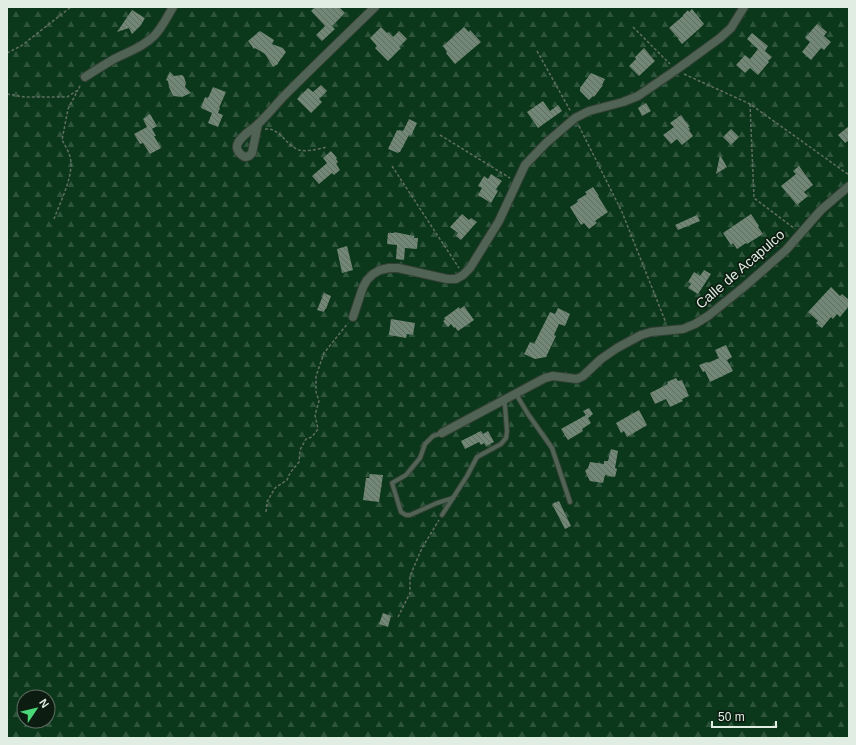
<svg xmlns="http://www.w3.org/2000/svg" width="856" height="745" viewBox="0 0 856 745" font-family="Arial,sans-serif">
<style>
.forest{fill:url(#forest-firs);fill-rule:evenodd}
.building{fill:url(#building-back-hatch)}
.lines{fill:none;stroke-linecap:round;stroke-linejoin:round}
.lane-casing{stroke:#334035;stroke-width:6}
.street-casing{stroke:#334035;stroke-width:10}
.path{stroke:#606f63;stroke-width:1.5;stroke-dasharray:3 2;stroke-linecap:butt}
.lane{stroke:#506354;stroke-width:4}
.street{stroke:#506354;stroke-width:8}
.labels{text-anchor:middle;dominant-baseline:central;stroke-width:3.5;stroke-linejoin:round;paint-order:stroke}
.street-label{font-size:14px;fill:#e1ece3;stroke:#0c1c10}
</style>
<defs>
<pattern id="forest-firs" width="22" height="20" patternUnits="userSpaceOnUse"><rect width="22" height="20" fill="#0b371a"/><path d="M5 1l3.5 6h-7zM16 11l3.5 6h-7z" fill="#2e543b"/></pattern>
<pattern id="building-back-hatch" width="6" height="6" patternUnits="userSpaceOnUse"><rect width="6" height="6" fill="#738777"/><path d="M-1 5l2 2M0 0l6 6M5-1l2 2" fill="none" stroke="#606d63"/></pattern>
</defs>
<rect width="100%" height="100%" fill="#152619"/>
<path class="forest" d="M7 7H849V738H7ZM24 697H48V721H24Z"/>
<g class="building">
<polygon points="315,7 339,7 345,13 332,26 335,29 322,41 316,35 325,26 311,11"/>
<polygon points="692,9 704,24 699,29 682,44 678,39 679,39 669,28 683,16 683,15 688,10 689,12"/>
<polygon points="132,10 145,18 141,25 132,34 129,28 117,32"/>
<polygon points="817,24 827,32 824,36 831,42 824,50 821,48 811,60 802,52 810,42 805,38"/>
<polygon points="381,27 387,33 388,32 393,37 399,31 407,39 399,47 401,48 388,61 375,48 377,46 370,38"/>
<polygon points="464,27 469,32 470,30 481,42 455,64 446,53 447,52 443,46"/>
<polygon points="260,31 274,40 272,44 283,48 286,52 278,63 278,64 273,67 265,54 255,48 254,49 248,41"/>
<polygon points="752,33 768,46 765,51 772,57 768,61 769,62 758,75 750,68 745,73 736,65 745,55 750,59 758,49 747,39"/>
<polygon points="644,48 655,61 639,76 629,66 636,59 635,57"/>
<polygon points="170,72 174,76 182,75 184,77 186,83 185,87 191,93 182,97 173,96 169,87 168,81 166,80"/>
<polygon points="591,73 605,79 602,85 603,85 594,97 593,96 589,100 580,91 580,88"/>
<polygon points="321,85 327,91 319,99 322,102 311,113 297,99 308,88 313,92"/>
<polygon points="213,87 226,92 219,108 220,108 218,113 223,115 218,127 208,123 212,113 201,108 205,97 208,98"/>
<polygon points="543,101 550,111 558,105 562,111 538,128 527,112"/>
<polygon points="646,103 651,111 642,116 638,108"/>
<polygon points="150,114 157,126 152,129 156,136 154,136 161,148 150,154 143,143 140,144 134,134 147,127 143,119"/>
<polygon points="681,115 689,126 688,127 690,129 689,130 693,136 682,145 677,139 671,144 663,135 674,127 670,123"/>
<polygon points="409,119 417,123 411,136 409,135 400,152 399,152 398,153 388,149 397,130 399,131 399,130 403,131"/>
<polygon points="849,126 849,140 845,143 838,135"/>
<polygon points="731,129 739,137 731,145 723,137"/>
<polygon points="331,151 337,158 336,159 338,162 336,164 340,170 334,175 332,173 319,184 312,176 327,163 323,158"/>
<polygon points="720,155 727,167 716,174"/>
<polygon points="799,166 813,185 804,192 808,196 797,205 781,186 796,174 793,171"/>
<polygon points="491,174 502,181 496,189 498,191 491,203 478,195 482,188 478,186 484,176 488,179"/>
<polygon points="593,187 599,196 598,196 608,212 595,221 597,223 589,229 584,223 581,225 570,207 578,202 577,200 587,194 585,192"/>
<polygon points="462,214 469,220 471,218 477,222 461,240 456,236 458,233 450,227"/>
<polygon points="751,214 759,226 758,227 763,234 747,244 746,243 737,249 733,243 731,245 723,233"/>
<polygon points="697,215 700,221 678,230 675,225"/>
<polygon points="394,232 414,236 414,238 418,238 417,249 405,248 404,260 396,259 397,245 387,244 388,233 394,233"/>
<polygon points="347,246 353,270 342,273 337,249"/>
<polygon points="704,270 711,274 698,294 688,288 691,284 688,282 694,272 700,276"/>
<polygon points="831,287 840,296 842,294 849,300 849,306 840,317 837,314 833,319 831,317 822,328 816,323 818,321 808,312"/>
<polygon points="324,293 331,296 326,309 325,309 324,312 317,310"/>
<polygon points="464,306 474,320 458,331 455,327 454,328 451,324 448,327 443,321 445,320 444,318 459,307 460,309"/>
<polygon points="558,308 570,314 565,326 559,324 554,335 556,336 546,357 535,359 524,354 530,342 534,344 550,312 555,314"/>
<polygon points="391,319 415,323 413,335 407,334 406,338 389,335"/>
<polygon points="726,345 732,357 727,360 733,371 710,382 705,371 703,372 699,365 707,362 708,363 719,358 715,350"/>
<polygon points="676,378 678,381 682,380 689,396 682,399 683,401 670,407 666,399 655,404 650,393 668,384 667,382"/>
<polygon points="589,408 593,414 588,418 591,423 582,429 583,431 568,440 561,429 586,415 583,411"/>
<polygon points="639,410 647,425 627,437 624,431 621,433 616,423"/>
<polygon points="481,431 483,434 488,431 494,442 486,446 484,443 481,445 479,442 465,449 461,441"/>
<polygon points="611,449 618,451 615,468 617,469 615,477 605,475 603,483 590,481 585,471 588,468 590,462 604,464 604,461 608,461"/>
<polygon points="370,474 383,475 379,502 363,500 366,478 369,478"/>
<polygon points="559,501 571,526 565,529 552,504"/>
<polygon points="383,613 391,616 388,627 379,624"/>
</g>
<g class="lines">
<defs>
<g id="lane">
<polyline points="516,394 528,414 552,448 570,502"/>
<polyline points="442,433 433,436 425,444 420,458 406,475 392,483 401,512 406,515 410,515 437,503 453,498"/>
<polyline points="442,515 467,476 477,457 501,444 506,438 507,431 505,406 504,400"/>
</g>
<g id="street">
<path d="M85 77C94 71 104 65 114 59 128 52 143 47 154 36 162 28 167 17 173 7"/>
<path d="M258 124 252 153 249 156 245 157C239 154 235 149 238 143 243 134 252 130 258 124 268 115 276 104 285 95 315 65 345 36 375 7"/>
<polyline points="353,317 363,287 367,280 373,274 380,270 389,268 398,268 447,279 456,279 463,275 470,268 499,221 525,165 546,143 575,118 589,111 623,102 638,96 676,70 720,38 731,28 744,7"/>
<polyline points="442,433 545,378 553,376 577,379 583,376 601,359 617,348 641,335 651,332 683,329 695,324 708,316 745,286 786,250 821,210 849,186"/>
</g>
</defs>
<use href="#lane" class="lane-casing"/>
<use href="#street" class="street-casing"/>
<g class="path">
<polyline points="633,27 670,64"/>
<polyline points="537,51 571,112"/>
<polyline points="7,53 21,46 71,7"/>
<polyline points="684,74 750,104 849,175"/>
<polyline points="7,94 25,97 67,97 78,90 81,84"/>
<polyline points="750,104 754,198 795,229"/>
<polyline points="579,126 622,212 666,323"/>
<path d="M265 129C281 128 285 145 299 150 307 152 319 149 327 147"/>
<polyline points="440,135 510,178"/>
<polyline points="392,166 459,268"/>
<path d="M54 219C60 203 71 181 71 164 71 155 66 147 62 140L68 109 78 90"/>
<polyline points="266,512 267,502 275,488 287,480 290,473 299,462 300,450 306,439 312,437 318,429 315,415 319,401 316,392 316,376 324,353 348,323"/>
<polyline points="398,617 410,593 410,576 422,548 439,520"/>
</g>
<use href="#lane" class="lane"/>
<use href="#street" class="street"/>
</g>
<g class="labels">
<g class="street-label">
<text transform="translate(740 269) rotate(-41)">Calle de Acapulco</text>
</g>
</g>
<rect width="856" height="745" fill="none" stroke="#e1ece3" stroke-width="16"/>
<g transform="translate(36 709) rotate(55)"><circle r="19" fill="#0c1c10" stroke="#616f64"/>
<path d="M0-3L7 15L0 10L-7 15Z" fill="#49d778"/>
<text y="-6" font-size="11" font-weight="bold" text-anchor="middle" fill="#e1ece3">N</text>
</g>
<path d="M712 721v6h64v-6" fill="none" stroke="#e1ece3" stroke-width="2"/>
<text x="718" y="721" font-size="12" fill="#e1ece3" stroke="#0c1c10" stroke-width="3" paint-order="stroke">50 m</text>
</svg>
